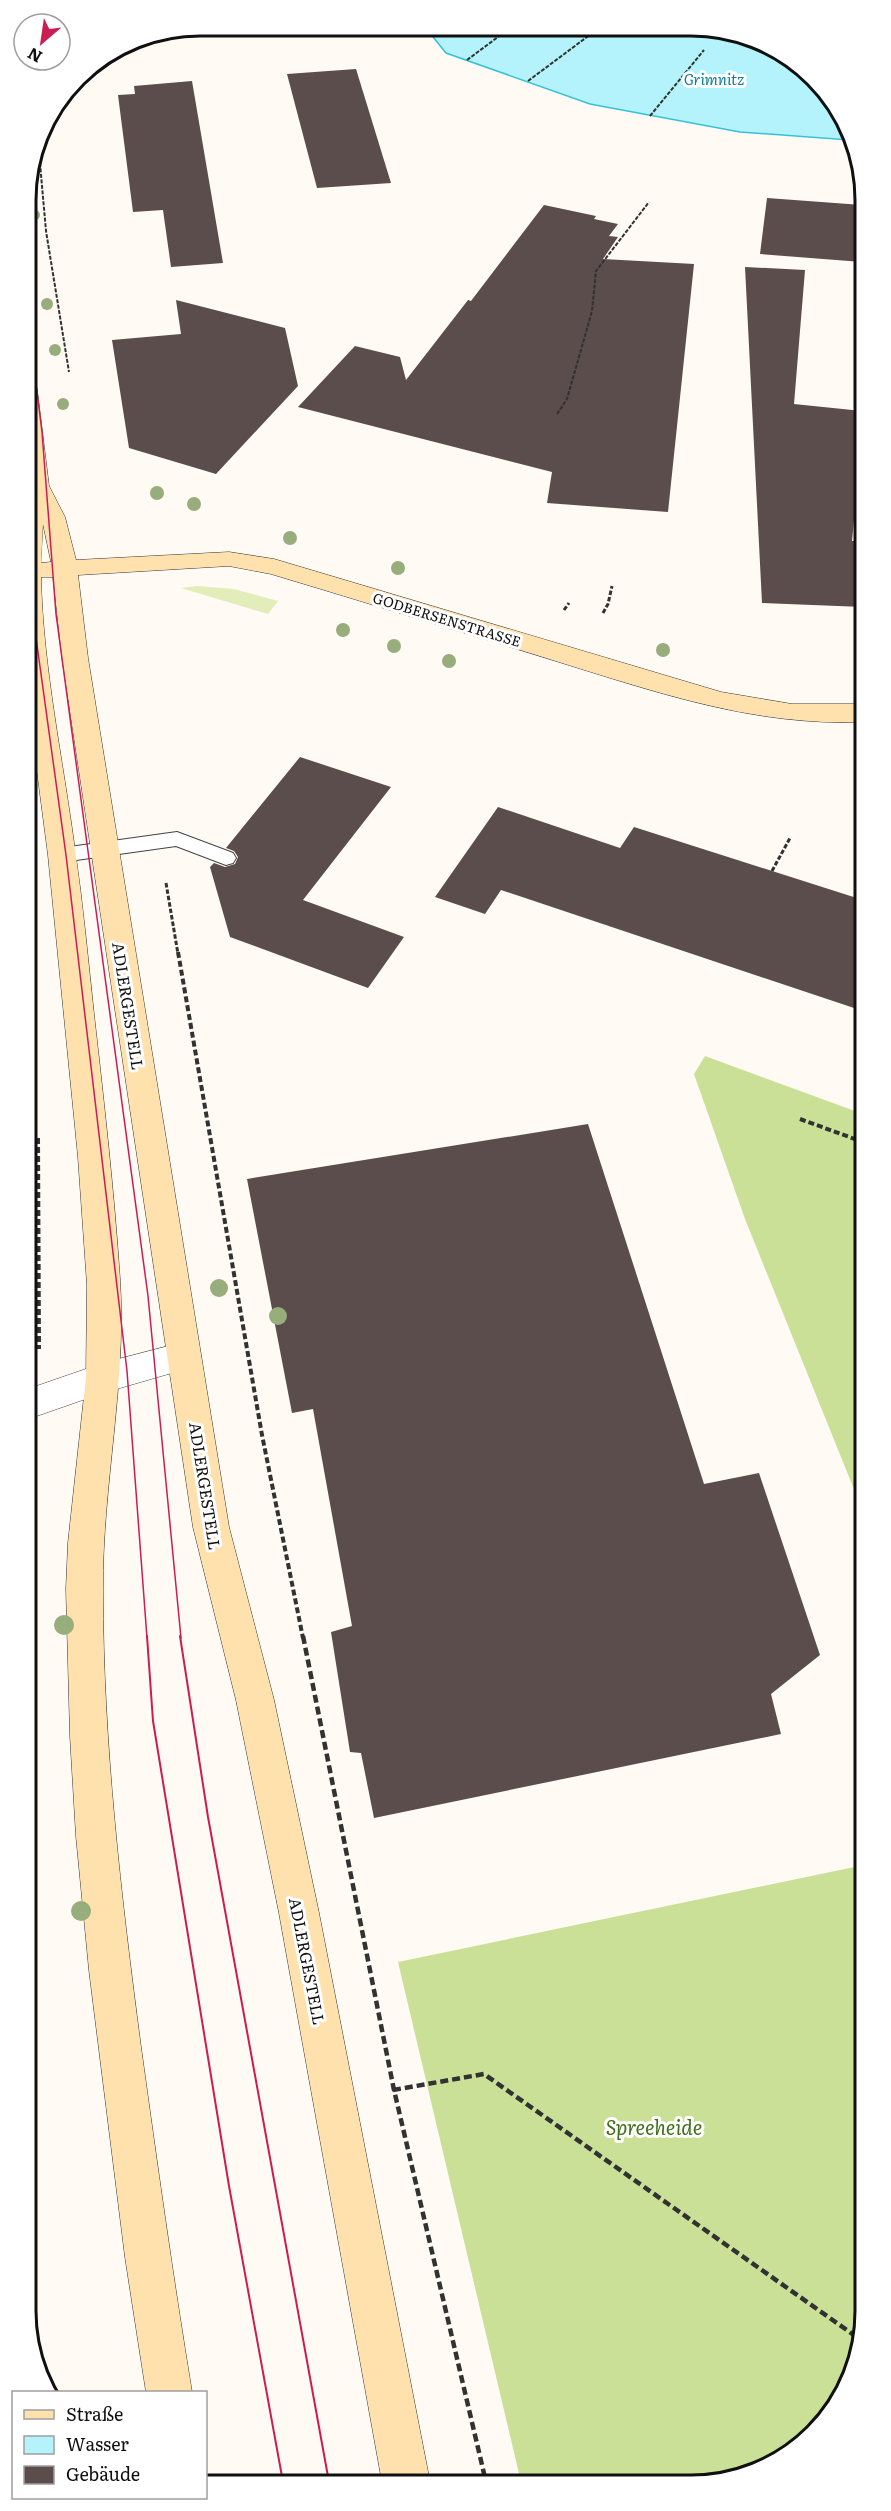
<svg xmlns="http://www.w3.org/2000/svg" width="891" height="2511" viewBox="0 0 891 2511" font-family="Literata,serif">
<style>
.green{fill:#e2edb9}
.forest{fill:#cbe097}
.water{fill:#b4f3fb;stroke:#35c2d7;stroke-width:1.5}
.building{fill:#5a4d4b}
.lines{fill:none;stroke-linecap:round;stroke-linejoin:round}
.lane-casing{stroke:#434343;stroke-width:2}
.street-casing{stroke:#434343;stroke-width:1}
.secondary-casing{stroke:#323232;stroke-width:1}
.path-far3{stroke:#323232;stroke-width:2;stroke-dasharray:4 1.5;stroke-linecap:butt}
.path-far2{stroke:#323232;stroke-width:3;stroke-dasharray:4.5 2;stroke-linecap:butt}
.path-far1{stroke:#323232;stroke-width:4;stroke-dasharray:6 3;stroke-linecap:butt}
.path{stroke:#323232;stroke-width:4.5;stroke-dasharray:8 4;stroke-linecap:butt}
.lane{fill:#fff;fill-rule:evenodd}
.street{fill:#fff;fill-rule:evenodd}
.secondary{fill:#ffe1ae;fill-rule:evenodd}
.tram-far1{stroke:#cc1c54;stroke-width:1.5}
.tram{stroke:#cc1c54;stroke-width:2}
.tree{fill:#97ad7c}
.labels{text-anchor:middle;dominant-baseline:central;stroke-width:6;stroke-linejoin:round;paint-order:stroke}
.far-street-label{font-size:14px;fill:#101010;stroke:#fff}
.far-water-label{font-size:15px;font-style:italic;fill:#0e7f96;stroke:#fff}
.street-label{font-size:16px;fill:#101010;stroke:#fff}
.near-park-label{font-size:20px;font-style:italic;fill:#426e1a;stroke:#fff}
.rim{fill:none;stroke:#101010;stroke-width:3}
</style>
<rect width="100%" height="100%" fill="#fffaf3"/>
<polygon class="green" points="197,586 234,589 278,601 268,614 181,588"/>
<g class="forest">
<polygon points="705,1056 863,1114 864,1514 745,1219 694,1074"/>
<polygon points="864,1865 865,2322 852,2378 822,2426 779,2462 726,2482 521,2482 398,1962"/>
</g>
<polygon class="water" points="425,27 726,29 815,77 849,140 740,132 590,104 446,53"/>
<g class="building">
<polygon points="356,69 391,183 317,188 287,74"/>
<polygon points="192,81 223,263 171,267 163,210 133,212 118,95 135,94 134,86"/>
<polygon points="767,198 862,205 862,262 760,254"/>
<polygon points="544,205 596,216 594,219 618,224 609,236 618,237 603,259 694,264 668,512 547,503 552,472 298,407 355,346 400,357 406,380 468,300 471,301"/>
<polygon points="745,267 805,270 794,404 862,411 862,437 852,541 863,541 863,607 762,603"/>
<polygon points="176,300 285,328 298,386 216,474 129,448 112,340 181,334"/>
<polygon points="300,757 391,787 303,900 404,937 368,988 230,937 210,867 214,863 225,867 235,864 238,857 234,851 226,848"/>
<polygon points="498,807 620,848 634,827 863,900 863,1011 501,890 485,914 435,897"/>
<polygon points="588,1124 704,1484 759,1473 820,1655 771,1694 781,1734 374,1818 361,1753 350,1752 331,1632 352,1626 313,1409 292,1413 247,1179"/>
</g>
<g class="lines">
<defs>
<polygon id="lane" points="177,832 233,853 236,858 233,863 226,865 176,846 62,862 55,860 52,855 55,850 62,848"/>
<polygon id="street" points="184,1342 196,1346 201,1356 196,1366 103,1393 28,1419 28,1389 103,1363"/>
<path id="secondary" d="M26 382 34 384 37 389 49 486 65 517 76 560 229 552 274 559 721 692 792 704H863V722C756 726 662 694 562 663 465 633 368 603 271 574L229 566 78 575 88 658 229 1527 274 1700 319 1913 430 2482H382L279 1913 236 1700 193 1527 62 658 53 577H41C43 668 63 759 75 850 83 904 88 959 94 1014 104 1102 114 1190 120 1279 127 1383 102 1486 103 1590 103 1743 121 1896 141 2047 157 2162 173 2277 192 2392H146L125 2257 89 1970 76 1836 70 1736 66 1589 68 1543 86 1378 87 1285 78 1157 48 855 27 695ZM43 524 51 562 41 563Z"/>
</defs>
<use href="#lane" class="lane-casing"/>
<use href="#street" class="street-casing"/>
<use href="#secondary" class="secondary-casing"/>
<g class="path-far3">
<polyline points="467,60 510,28"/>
<polyline points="812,77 848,140"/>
<polyline points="528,81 599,28"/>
<polyline points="650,116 704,50"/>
<polyline points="38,141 46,231 69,372"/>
<polyline points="557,414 567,399 592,311 596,271 649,202"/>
</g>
<g class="path-far2">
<polyline points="564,610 569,603"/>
<polyline points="603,613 608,604 612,586"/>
<polyline points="772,871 790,838"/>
<polyline points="166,883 178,954"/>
</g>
<g class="path-far1">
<polyline points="178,952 262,1435 303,1638"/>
<polyline points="800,1119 863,1142"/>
<polyline points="38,1138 39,1349"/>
</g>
<g class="path">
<polyline points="303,1636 394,2090 486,2482"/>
<polyline points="393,2090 484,2074 861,2340"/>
</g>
<use href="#lane" class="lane"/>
<use href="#street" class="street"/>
<use href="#secondary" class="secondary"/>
<g class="tram-far1">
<polyline points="26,304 42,432 56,614 148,1296 181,1638"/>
<polyline points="26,490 31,542 33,616 66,855 127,1371 147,1638"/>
</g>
<g class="tram">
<polyline points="147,1636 153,1721 229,2186 283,2482"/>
<polyline points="180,1636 208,1817 329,2482"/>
</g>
</g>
<g class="tree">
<circle cx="35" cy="215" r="5"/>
<circle cx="47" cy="304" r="6"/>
<circle cx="55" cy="350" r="6"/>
<circle cx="63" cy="404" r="6"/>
<circle cx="157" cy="493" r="7"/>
<circle cx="194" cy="504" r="7"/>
<circle cx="290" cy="538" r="7"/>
<circle cx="398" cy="568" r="7"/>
<circle cx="343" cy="630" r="7"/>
<circle cx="394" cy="646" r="7"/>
<circle cx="663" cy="650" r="7"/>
<circle cx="449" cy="661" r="7"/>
<circle cx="219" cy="1288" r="9"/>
<circle cx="278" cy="1316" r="9"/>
<circle cx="64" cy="1625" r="10"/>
<circle cx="81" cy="1911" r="10"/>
</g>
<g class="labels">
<g class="far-street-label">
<text transform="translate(447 619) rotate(17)">GODBERSENSTRASSE</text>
</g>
<g class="far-water-label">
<text x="714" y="78">Grimnitz</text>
</g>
<g class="street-label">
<text transform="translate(129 1006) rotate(81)">ADLERGESTELL</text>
<text transform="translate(206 1486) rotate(81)">ADLERGESTELL</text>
<text transform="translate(308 1961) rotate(79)">ADLERGESTELL</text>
</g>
<g class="near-park-label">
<text x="654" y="2126">Spreeheide</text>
</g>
</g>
<path d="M0 0H891V2511H0ZM200 36H691A164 164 0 0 1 855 200V2311A164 164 0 0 1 691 2475H200A164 164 0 0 1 36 2311V200A164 164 0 0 1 200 36Z" fill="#fff" fill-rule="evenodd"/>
<path class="rim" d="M200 36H691A164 164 0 0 1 855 200V2311A164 164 0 0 1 691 2475H200A164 164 0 0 1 36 2311V200A164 164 0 0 1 200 36Z"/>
<rect x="12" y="2391" width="195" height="108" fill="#ffffff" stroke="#9f9f9f" stroke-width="1.5"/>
<rect x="24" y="2410" width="30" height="9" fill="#ffe1ae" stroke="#9f9f9f" stroke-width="1.5"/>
<text x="66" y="2421" font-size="18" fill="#101010">Straße</text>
<rect x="24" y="2436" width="30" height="18" fill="#b4f3fb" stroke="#9f9f9f" stroke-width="1.5"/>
<text x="66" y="2451" font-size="18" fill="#101010">Wasser</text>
<rect x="24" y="2466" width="30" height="18" fill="#5a4d4b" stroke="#9f9f9f" stroke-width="1.5"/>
<text x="66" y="2481" font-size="18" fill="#101010">Gebäude</text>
<g transform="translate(42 42) rotate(209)"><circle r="28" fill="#ffffff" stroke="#9f9f9f" stroke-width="1.5"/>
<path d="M0-4.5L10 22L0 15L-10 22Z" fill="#cc1c54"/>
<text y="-9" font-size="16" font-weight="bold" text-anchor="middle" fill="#101010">N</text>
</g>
</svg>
